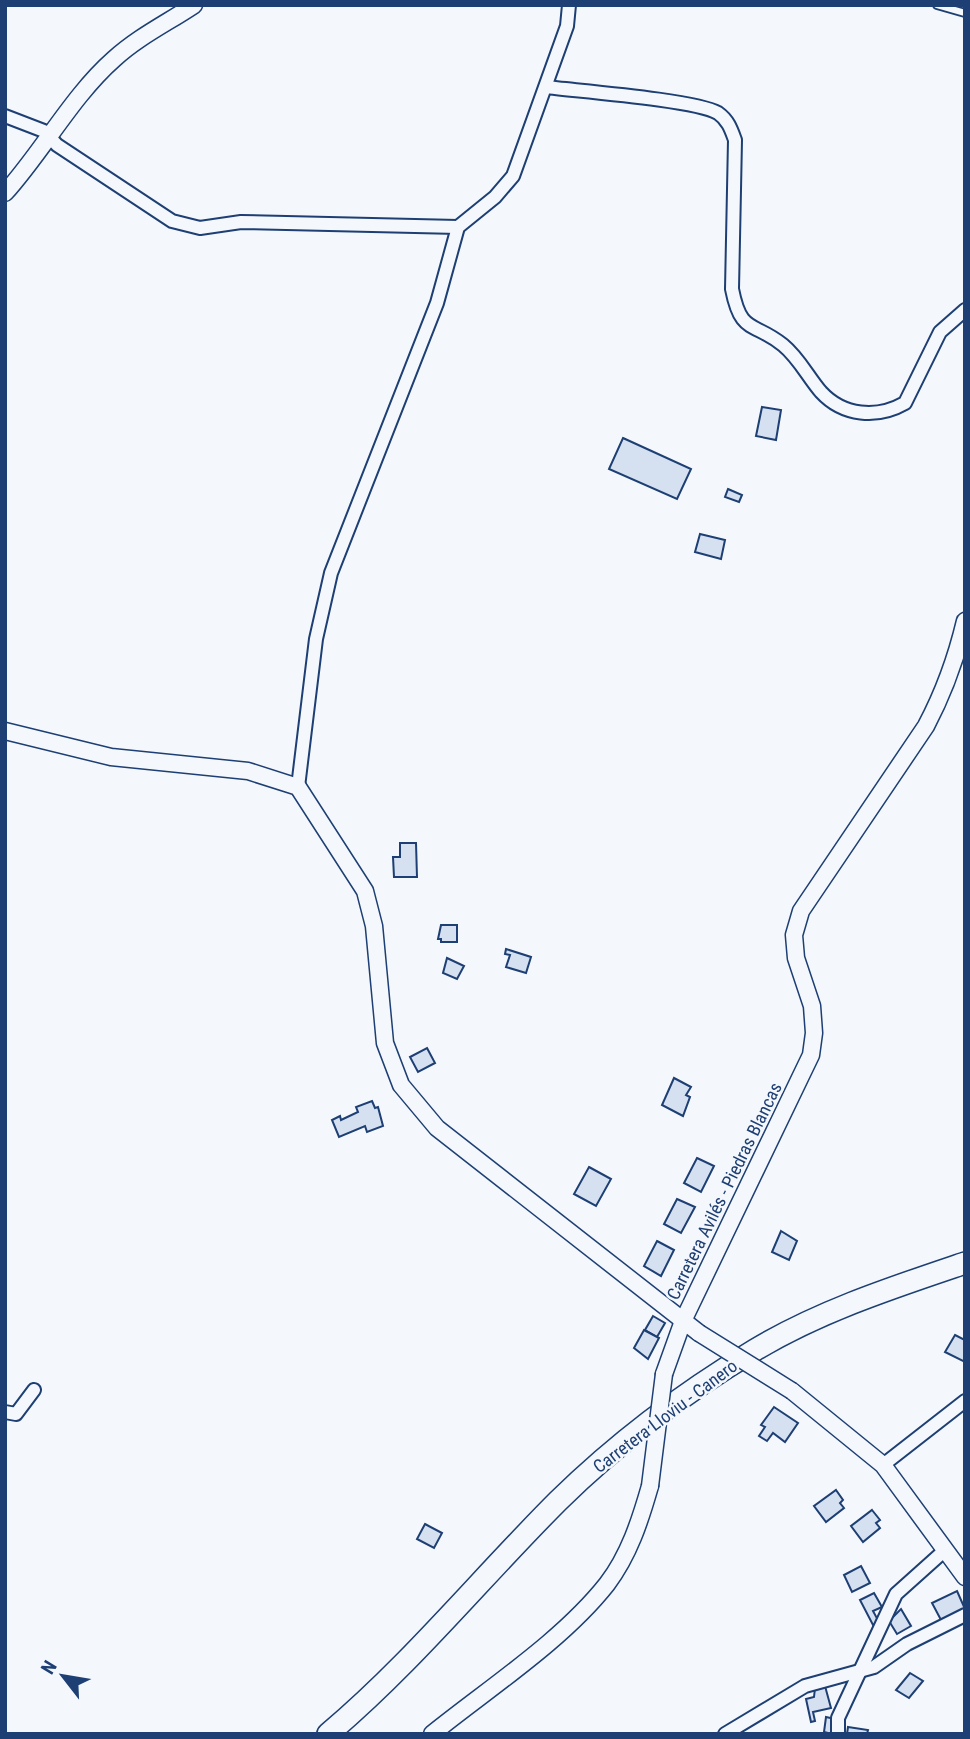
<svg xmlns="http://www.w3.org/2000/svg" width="970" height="1739" viewBox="0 0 970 1739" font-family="'Roboto Condensed',sans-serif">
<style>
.building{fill:#d5e0f0;stroke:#1d3f73;stroke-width:2}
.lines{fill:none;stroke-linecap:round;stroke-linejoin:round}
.service-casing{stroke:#1d3f73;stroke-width:10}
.minor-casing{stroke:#1d3f73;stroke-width:16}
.tertiary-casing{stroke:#1d3f73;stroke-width:19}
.trunk-casing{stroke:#1d3f73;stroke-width:24}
.service{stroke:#f4f7fb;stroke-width:6}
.minor{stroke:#f4f7fb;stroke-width:12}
.tertiary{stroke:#f4f7fb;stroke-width:16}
.trunk{stroke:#f4f7fb;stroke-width:21}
.tertiary-bridge-casing{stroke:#1d3f73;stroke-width:19;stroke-linecap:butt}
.tertiary-bridge{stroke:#f4f7fb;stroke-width:16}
.labels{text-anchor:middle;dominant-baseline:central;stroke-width:5;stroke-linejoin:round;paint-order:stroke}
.street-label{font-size:18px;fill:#1d3f73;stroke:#f4f7fb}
</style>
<rect width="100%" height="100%" fill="#f4f7fb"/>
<g class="building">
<polygon points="762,407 781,410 776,440 756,436"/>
<polygon points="623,438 691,469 677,499 609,469"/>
<polygon points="728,489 742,495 739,502 725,497"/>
<polygon points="700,534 725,540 721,559 695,552"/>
<polygon points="400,843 416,843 417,877 394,877 393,857 400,857"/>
<polygon points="441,925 457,925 457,942 441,942 441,939 438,939"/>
<polygon points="506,949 531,957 526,973 506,967 510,955 505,954"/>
<polygon points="447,958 464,966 457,979 443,973"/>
<polygon points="427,1048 435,1063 418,1072 410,1057"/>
<polygon points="674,1078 691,1087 686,1095 690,1097 683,1116 662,1105"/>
<polygon points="372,1101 375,1108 378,1107 383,1126 367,1132 365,1126 339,1137 332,1120 340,1116 341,1120 358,1112 356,1107"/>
<polygon points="697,1158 714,1166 701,1192 684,1183"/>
<polygon points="589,1167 611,1179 596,1206 574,1194"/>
<polygon points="677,1199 695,1207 681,1233 664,1224"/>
<polygon points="781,1231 797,1241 789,1260 772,1252"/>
<polygon points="657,1241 674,1250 661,1276 644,1266"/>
<polygon points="653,1316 665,1323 657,1337 645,1330"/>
<polygon points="644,1330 659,1338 648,1359 634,1348"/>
<polygon points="955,1335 965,1340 965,1362 945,1352"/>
<polygon points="774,1407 798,1423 785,1442 773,1433 767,1441 759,1436 765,1427 761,1425"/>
<polygon points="836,1490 843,1500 840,1503 844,1508 826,1522 814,1506"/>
<polygon points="872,1510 880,1520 876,1523 880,1528 863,1542 851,1526"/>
<polygon points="425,1524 442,1533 434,1548 417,1539"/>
<polygon points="861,1566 870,1583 852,1592 844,1575"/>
<polygon points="957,1591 965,1609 941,1620 932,1603"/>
<polygon points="874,1593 882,1607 873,1611 879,1622 873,1625 860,1600"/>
<polygon points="901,1609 911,1626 897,1634 889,1621"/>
<polygon points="910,1673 923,1681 909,1698 896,1690"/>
<polygon points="825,1686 831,1708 813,1712 815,1721 811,1722 806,1699 814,1697 815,1688"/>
<polygon points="826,1717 835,1719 832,1734 824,1732"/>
<polygon points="848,1727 868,1730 867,1734 847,1734"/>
</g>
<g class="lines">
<defs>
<polyline id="service" points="937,5 965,13"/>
<g id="minor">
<path d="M546 87C578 91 696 100 718 113 728 120 731 129 735 140L732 289C741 335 753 321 783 345 799 358 808 377 821 392 843 416 877 419 905 403L940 332 965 310"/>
<polyline points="5,116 44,131 57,145 172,221 200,228 241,222 458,227"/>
<polyline points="298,787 316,639 331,573 437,303 458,227 495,197 513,176 567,26 569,5"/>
<polyline points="5,1412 16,1414 34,1390"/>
<polyline points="883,1465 965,1401"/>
<polyline points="725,1734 805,1686 874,1667 907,1644 965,1615"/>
<polyline points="838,1734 838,1718 896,1594 944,1551"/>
</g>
<g id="tertiary">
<path d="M5 193C43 151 72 96 114 59 138 37 167 23 194 5"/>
<polyline points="5,731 111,757 248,771 298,787 365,891 374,926 385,1043 401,1085 437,1128 699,1333"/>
<path d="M664 1374 683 1321 811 1055 814 1033 812 1006 796 958 794 935 801 911 926 726C944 692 956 659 965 621"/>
<polyline points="792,1391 883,1465 965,1577"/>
<path d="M432 1734C489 1688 562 1641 607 1584 629 1555 640 1521 650 1486"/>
</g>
<path id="trunk" d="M328 1734C411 1664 481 1578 558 1501 616 1444 685 1392 755 1350 820 1311 894 1287 965 1263"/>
</defs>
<use href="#service" class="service-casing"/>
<use href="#minor" class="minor-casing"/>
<use href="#tertiary" class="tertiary-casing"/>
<use href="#trunk" class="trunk-casing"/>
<use href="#service" class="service"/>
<use href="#minor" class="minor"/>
<use href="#tertiary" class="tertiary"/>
<use href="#trunk" class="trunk"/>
<defs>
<g id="tertiary-bridge">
<polyline points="699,1333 792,1391"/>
<polyline points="650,1486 664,1374"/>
</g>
</defs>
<use href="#tertiary-bridge" class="tertiary-bridge-casing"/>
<use href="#tertiary-bridge" class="tertiary-bridge"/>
</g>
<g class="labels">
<g class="street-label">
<text transform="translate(724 1191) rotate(-64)">Carretera Avilés - Piedras Blancas</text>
<text transform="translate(665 1416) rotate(-37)">Carretera Lloviu - Canero</text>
</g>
</g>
<rect width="970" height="1739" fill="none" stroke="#1d3f73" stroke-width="14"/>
<g transform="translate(63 1676) rotate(301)" stroke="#f4f7fb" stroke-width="5" paint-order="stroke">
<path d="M0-5L12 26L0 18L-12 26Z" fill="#1d3f73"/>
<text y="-10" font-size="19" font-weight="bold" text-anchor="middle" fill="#1d3f73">N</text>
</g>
</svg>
